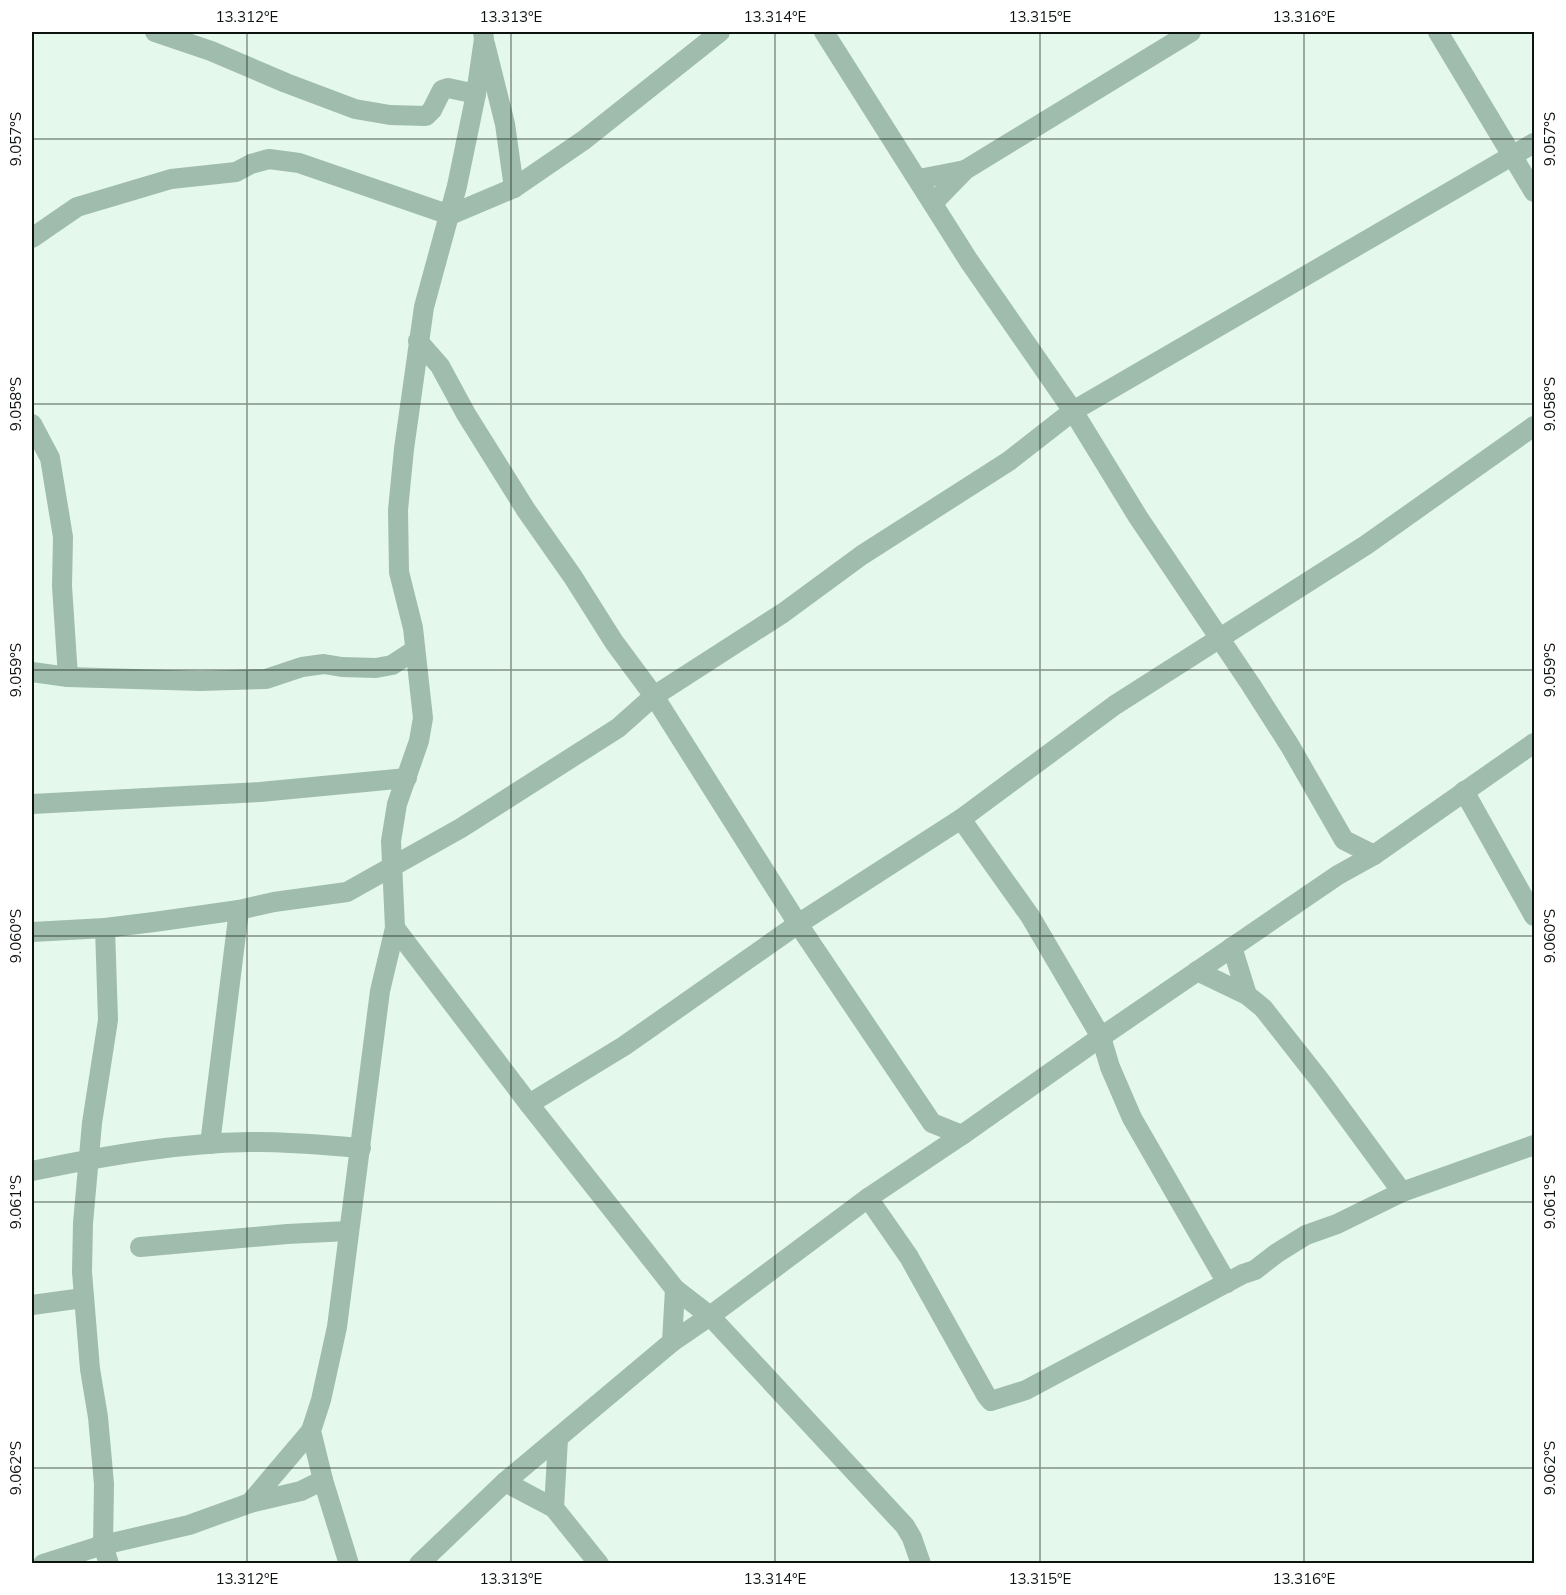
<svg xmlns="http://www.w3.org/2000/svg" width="1566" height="1595" viewBox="0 0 1566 1595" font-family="Mulish,sans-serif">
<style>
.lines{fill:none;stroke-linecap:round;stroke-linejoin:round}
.minor{stroke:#9fbcac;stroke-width:20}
.ticks{fill:none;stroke:#0d1410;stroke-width:1.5;stroke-opacity:0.45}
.neatline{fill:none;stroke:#0d1410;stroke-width:2}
.ticks-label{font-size:15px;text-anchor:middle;fill:#0d1410}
</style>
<rect width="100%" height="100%" fill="#e4f8ec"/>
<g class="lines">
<g class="minor">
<polyline points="155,32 211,51 286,83 355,109 390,115 426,116 432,110 442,90 448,88 476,94"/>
<polyline points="824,32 969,261 1073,411 1138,517 1251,685 1290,746 1344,840 1374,855"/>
<polyline points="1438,32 1534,192"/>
<polyline points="485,44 505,124 514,188"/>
<polyline points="919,179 965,170"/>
<polyline points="933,203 965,170 1191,32"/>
<polyline points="32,238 77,207 171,179 236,172 251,164 269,159 299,163 450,215 514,188 584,140 720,32"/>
<polyline points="418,341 440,366 466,414 526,510 573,577 614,642 654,696 798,924 932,1123 962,1135"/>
<polyline points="32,424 50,458 63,537 62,586 68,677"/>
<polyline points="32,672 68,677 200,681 266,679 302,667 324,664 342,667 376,668 392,665 415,650"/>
<polyline points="1464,791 1534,916"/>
<polyline points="32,804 260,792 407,778"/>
<polyline points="961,819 1030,916 1101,1037 1110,1067 1132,1118 1227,1283"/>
<polyline points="105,928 108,1020 92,1123 83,1223 82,1272 90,1369 98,1417 104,1484 103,1545 109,1564"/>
<polyline points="395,928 529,1104 675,1289 710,1316 905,1526 912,1538 921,1564"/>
<polyline points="32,932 105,928 154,922 239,910 274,902 347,892 461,828 618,728 654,696 783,613 862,555 1009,461 1073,411 1534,143"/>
<polyline points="1232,947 1247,995"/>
<polyline points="1197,971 1247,995 1263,1008 1322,1083 1402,1192"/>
<polyline points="529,1104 624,1046 798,924 961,819 1115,705 1366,545 1534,426"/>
<polyline points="210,1144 239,910"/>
<path d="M32 1171C104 1156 177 1143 250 1142 287 1141 324 1145 361 1148"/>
<polyline points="868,1198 909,1257 986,1395 991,1401 1026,1390 1243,1274 1255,1270 1277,1253 1306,1235 1337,1224 1402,1192 1534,1145"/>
<polyline points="140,1247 287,1234 349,1231"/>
<polyline points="32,1305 83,1298"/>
<polyline points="672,1342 675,1289"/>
<polyline points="505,1482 554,1508 599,1564"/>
<polyline points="250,1503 311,1431"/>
<polyline points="554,1508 558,1439"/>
<polyline points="43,1564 103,1545 189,1525 250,1503 301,1491 323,1480"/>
<polyline points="349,1564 323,1480 311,1431 321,1400 337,1327 380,991 395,928 391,841 397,804 419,741 423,718 413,628 399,572 398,510 404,449 424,307 457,186 476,94 484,39 483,32"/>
<polyline points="419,1564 505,1482 672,1342 710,1316 868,1198 962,1135 1101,1037 1338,875 1374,855 1534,743"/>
</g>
</g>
<path class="ticks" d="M247 32V1564M511 32V1564M775 32V1564M1040 32V1564M1304 32V1564M32 139H1534M32 404H1534M32 670H1534M32 936H1534M32 1202H1534M32 1468H1534"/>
<rect width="1566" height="1595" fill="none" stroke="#ffffff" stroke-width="66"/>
<rect x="33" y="33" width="1500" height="1529" class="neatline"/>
<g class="ticks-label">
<text x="247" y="22">13.312°E</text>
<text x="511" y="22">13.313°E</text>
<text x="775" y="22">13.314°E</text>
<text x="1040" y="22">13.315°E</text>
<text x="1304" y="22">13.316°E</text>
<text transform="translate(16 139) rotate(-90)" y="5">9.057°S</text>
<text transform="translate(1550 139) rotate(-90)" y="5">9.057°S</text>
<text transform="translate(16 404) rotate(-90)" y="5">9.058°S</text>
<text transform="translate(1550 404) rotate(-90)" y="5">9.058°S</text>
<text transform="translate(16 670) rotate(-90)" y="5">9.059°S</text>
<text transform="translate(1550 670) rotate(-90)" y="5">9.059°S</text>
<text transform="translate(16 936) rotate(-90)" y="5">9.060°S</text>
<text transform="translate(1550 936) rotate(-90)" y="5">9.060°S</text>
<text transform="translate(16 1202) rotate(-90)" y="5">9.061°S</text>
<text transform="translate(1550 1202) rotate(-90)" y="5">9.061°S</text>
<text transform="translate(16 1468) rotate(-90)" y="5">9.062°S</text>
<text transform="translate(1550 1468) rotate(-90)" y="5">9.062°S</text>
<text x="247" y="1584">13.312°E</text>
<text x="511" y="1584">13.313°E</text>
<text x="775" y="1584">13.314°E</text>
<text x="1040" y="1584">13.315°E</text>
<text x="1304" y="1584">13.316°E</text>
</g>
</svg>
